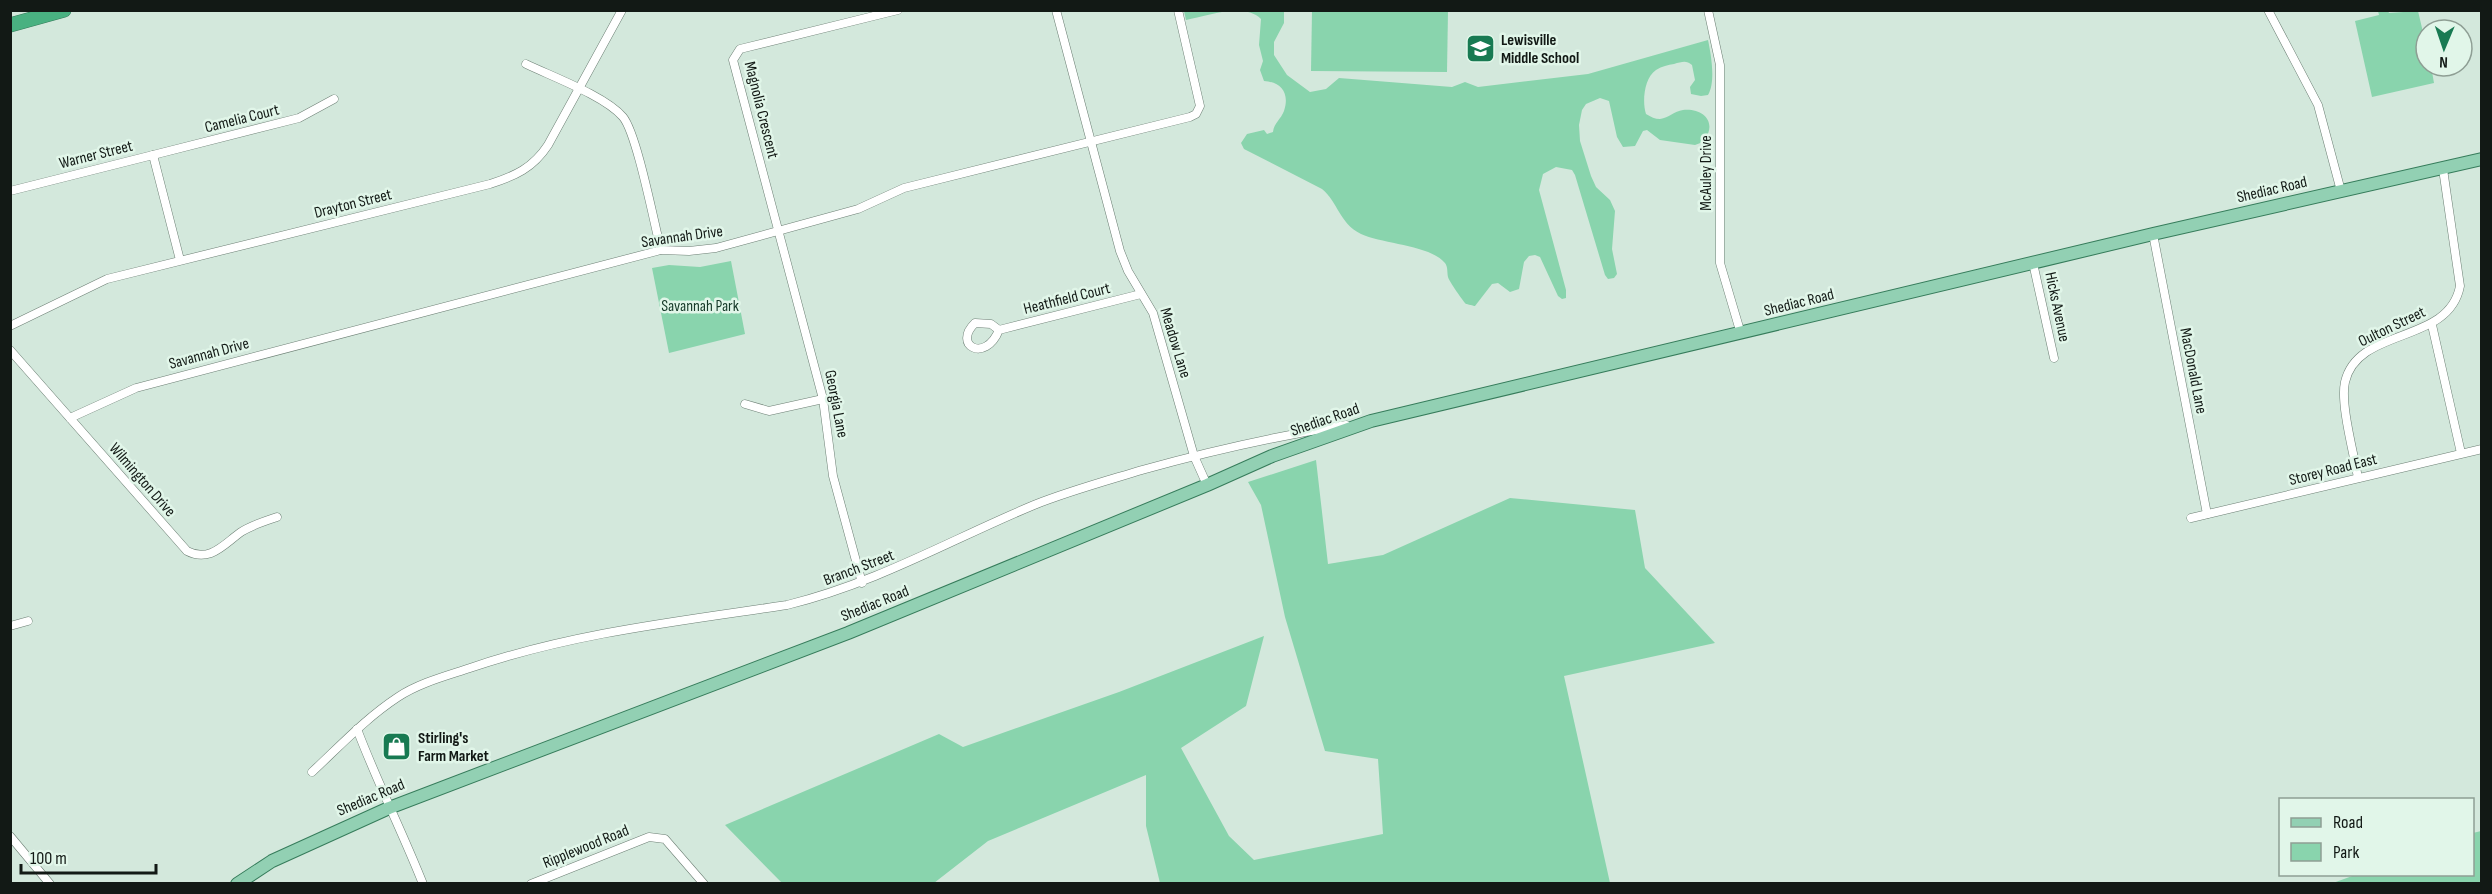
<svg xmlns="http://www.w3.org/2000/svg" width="2492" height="894" viewBox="0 0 2492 894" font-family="'Sofia Sans Condensed',sans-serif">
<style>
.green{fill:#89d4ad}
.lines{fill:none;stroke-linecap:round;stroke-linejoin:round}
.street-casing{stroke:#6c7f74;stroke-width:9}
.primary-casing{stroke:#367c5b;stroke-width:14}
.highway-casing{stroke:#367c5b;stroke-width:15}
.street{stroke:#fff;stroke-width:8}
.primary{stroke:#92d0b3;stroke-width:12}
.highway{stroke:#49b181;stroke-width:14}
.labels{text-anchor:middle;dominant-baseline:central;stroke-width:5;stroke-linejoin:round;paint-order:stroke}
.poi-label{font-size:16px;font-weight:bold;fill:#121915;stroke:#e1f6e9;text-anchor:start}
.street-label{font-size:16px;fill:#121915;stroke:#e1f6e9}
.park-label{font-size:16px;fill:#163a29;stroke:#e1f6e9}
</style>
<rect width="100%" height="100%" fill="#d3e8dc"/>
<g class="green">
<path d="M1184 11H1284V23L1274 42V55L1287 75 1310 92 1326 89 1339 78 1452 87 1465 82 1478 87 1588 74 1708 40C1711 54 1716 82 1708 95L1701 96 1691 94 1690 87 1695 80 1692 65C1686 60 1682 62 1674 64 1668 65 1662 66 1656 70 1644 78 1642 102 1646 114 1651 117 1655 119 1660 119 1669 118 1674 111 1683 110 1705 108 1718 124 1703 142L1695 145 1660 140 1647 130 1643 131 1635 146 1623 147 1617 137 1609 101 1600 98 1586 104 1582 110 1579 125 1580 141 1591 176 1596 187 1610 200 1615 211 1612 249 1617 274 1614 278 1608 279 1605 275 1575 175 1572 170 1556 167 1543 174 1539 190 1566 290V298L1562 299 1558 296 1540 257 1535 255 1529 256 1524 262 1519 289 1510 292 1498 283 1492 284 1475 306C1474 306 1467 304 1466 304 1463 301 1449 281 1448 277 1447 272 1448 267 1445 263 1430 245 1383 244 1361 234 1339 223 1338 202 1322 189L1244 149 1241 143 1247 134 1264 130 1267 134 1273 132C1274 123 1281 119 1284 111 1290 93 1281 82 1264 81L1260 70 1263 61 1259 45 1261 19C1244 2 1207 16 1186 20Z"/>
<polygon points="1312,11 1448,11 1447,72 1311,71"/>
<polygon points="2378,11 2388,11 2389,13 2418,11 2426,45 2426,66 2431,66 2434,83 2372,97 2355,21 2379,15"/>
<polygon points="731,261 745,334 669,353 652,268 669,265 700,267"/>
<polygon points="1316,460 1328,564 1383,555 1510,498 1635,510 1645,568 1715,643 1564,676 1610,883 1160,883 1146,826 1146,775 988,841 934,883 782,883 725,825 939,734 963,747 1119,692 1264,636 1246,706 1181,748 1229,836 1254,860 1383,834 1378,759 1325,751 1285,617 1261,505 1248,482"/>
<polygon points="2481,831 2481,883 2333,883 2355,875 2472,874 2473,833"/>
</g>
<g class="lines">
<defs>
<g id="street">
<polyline points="1056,10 1120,251 1128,271 1153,313 1194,456 1207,485"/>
<polyline points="1708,10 1720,65 1720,263 1741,334"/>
<polyline points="2268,10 2318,105 2341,191"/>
<path d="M526 64C553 77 605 96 623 117 637 134 654 223 661 250"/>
<polyline points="153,155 299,118 334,99"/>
<polyline points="10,191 153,155 180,260"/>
<polyline points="2153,234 2207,514"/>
<polyline points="2033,263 2054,358"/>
<polyline points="2432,325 2461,453"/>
<path d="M10 326 107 279 490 184C515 176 533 168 548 145L622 10"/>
<path d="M999 330C985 364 952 345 975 323L991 324 999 330 1141 294"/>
<path d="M10 350 187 551C210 563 224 544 241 532 252 525 265 521 277 517"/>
<polyline points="745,404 769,411 823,399"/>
<polyline points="70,418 136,388 661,250 689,251 716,248 858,209 904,188 1190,117 1196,114 1200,106 1178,10"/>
<path d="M2358 478C2354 454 2340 404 2345 382 2358 326 2449 345 2460 286L2443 169"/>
<polyline points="2191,518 2482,449"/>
<polyline points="862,583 833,476 823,399 733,60 740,49 898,10"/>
<polyline points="10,626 28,621"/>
<path d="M357 729C377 782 402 831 423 884"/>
<path d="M312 772C340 746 366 718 398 697 419 683 446 676 470 668 572 633 680 621 787 605 877 583 950 540 1034 505 1069 491 1106 481 1142 470 1210 451 1277 436 1346 425"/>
<polyline points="10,836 50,884"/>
<polyline points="531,884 649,837 665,839 704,884"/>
</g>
<polyline id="primary" points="237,884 272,861 389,808 848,633 1207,485 1272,456 1371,421 2153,234 2482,159"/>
<polyline id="highway" points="10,25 64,10"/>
</defs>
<use href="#street" class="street-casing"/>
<use href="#primary" class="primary-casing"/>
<use href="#highway" class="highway-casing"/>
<use href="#street" class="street"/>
<use href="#primary" class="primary"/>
<use href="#highway" class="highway"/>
</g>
<defs>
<symbol id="school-square" viewBox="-11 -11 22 22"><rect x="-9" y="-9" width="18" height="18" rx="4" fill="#187a52" stroke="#e1f6e9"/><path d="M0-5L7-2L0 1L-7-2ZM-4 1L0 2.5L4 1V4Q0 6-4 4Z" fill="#fff"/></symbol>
<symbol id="shop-square" viewBox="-11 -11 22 22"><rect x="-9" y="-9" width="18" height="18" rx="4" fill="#187a52" stroke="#e1f6e9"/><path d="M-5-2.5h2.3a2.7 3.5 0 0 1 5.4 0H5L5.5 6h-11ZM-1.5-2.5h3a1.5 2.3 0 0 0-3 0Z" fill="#fff"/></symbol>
</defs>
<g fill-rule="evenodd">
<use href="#school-square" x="1464" y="32" width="33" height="33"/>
<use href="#shop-square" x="380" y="730" width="33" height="33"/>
</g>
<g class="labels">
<g class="poi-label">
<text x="1501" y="40">Lewisville<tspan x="1501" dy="18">Middle School</tspan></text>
<text x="418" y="738">Stirling's<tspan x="418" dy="18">Farm Market</tspan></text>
</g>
<g class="street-label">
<text transform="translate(761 110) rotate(76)">Magnolia Crescent</text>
<text transform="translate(242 119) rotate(-14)">Camelia Court</text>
<text transform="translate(96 155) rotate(-14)">Warner Street</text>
<text transform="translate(1706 173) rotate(-90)">McAuley Drive</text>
<text transform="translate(2272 190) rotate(-13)">Shediac Road</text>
<text transform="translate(353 204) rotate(-14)">Drayton Street</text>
<text transform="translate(682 237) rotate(-8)">Savannah Drive</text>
<text transform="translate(1067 299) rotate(-14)">Heathfield Court</text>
<text transform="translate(1799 303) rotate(-14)">Shediac Road</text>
<text transform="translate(2057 307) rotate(78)">Hicks Avenue</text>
<text transform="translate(2392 327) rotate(-26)">Oulton Street</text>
<text transform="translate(1175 343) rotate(73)">Meadow Lane</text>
<text transform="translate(209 354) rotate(-15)">Savannah Drive</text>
<text transform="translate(2193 371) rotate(79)">MacDonald Lane</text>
<text transform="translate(836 404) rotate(79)">Georgia Lane</text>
<text transform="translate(1325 420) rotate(-19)">Shediac Road</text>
<text transform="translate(2333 470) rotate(-14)">Storey Road East</text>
<text transform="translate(142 480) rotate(49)">Wilmington Drive</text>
<text transform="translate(859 568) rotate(-21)">Branch Street</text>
<text transform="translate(875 604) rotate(-22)">Shediac Road</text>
<text transform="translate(371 798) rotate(-23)">Shediac Road</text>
<text transform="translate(586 847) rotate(-22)">Ripplewood Road</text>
</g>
<g class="park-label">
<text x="700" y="306">Savannah Park</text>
</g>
</g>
<rect width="2492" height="894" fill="none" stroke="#121915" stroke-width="24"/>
<rect x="2279" y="798" width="195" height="78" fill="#e1f6e9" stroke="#8e9e94" stroke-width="1.5"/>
<rect x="2291" y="818" width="30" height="9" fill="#92d0b3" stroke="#8e9e94" stroke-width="1.5"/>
<text x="2333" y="828" font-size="18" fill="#121915">Road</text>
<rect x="2291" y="843" width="30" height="18" fill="#89d4ad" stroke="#8e9e94" stroke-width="1.5"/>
<text x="2333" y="858" font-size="18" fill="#121915">Park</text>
<g transform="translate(2444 48) rotate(182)"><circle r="28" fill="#e1f6e9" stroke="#8e9e94" stroke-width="1.5"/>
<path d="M0-4.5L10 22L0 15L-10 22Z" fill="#187a52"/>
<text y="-9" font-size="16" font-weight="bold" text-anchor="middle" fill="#121915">N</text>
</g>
<path d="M21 864v9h135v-9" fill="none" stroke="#121915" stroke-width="3"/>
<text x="30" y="864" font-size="18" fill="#121915" stroke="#e1f6e9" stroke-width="4.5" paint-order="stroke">100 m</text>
</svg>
